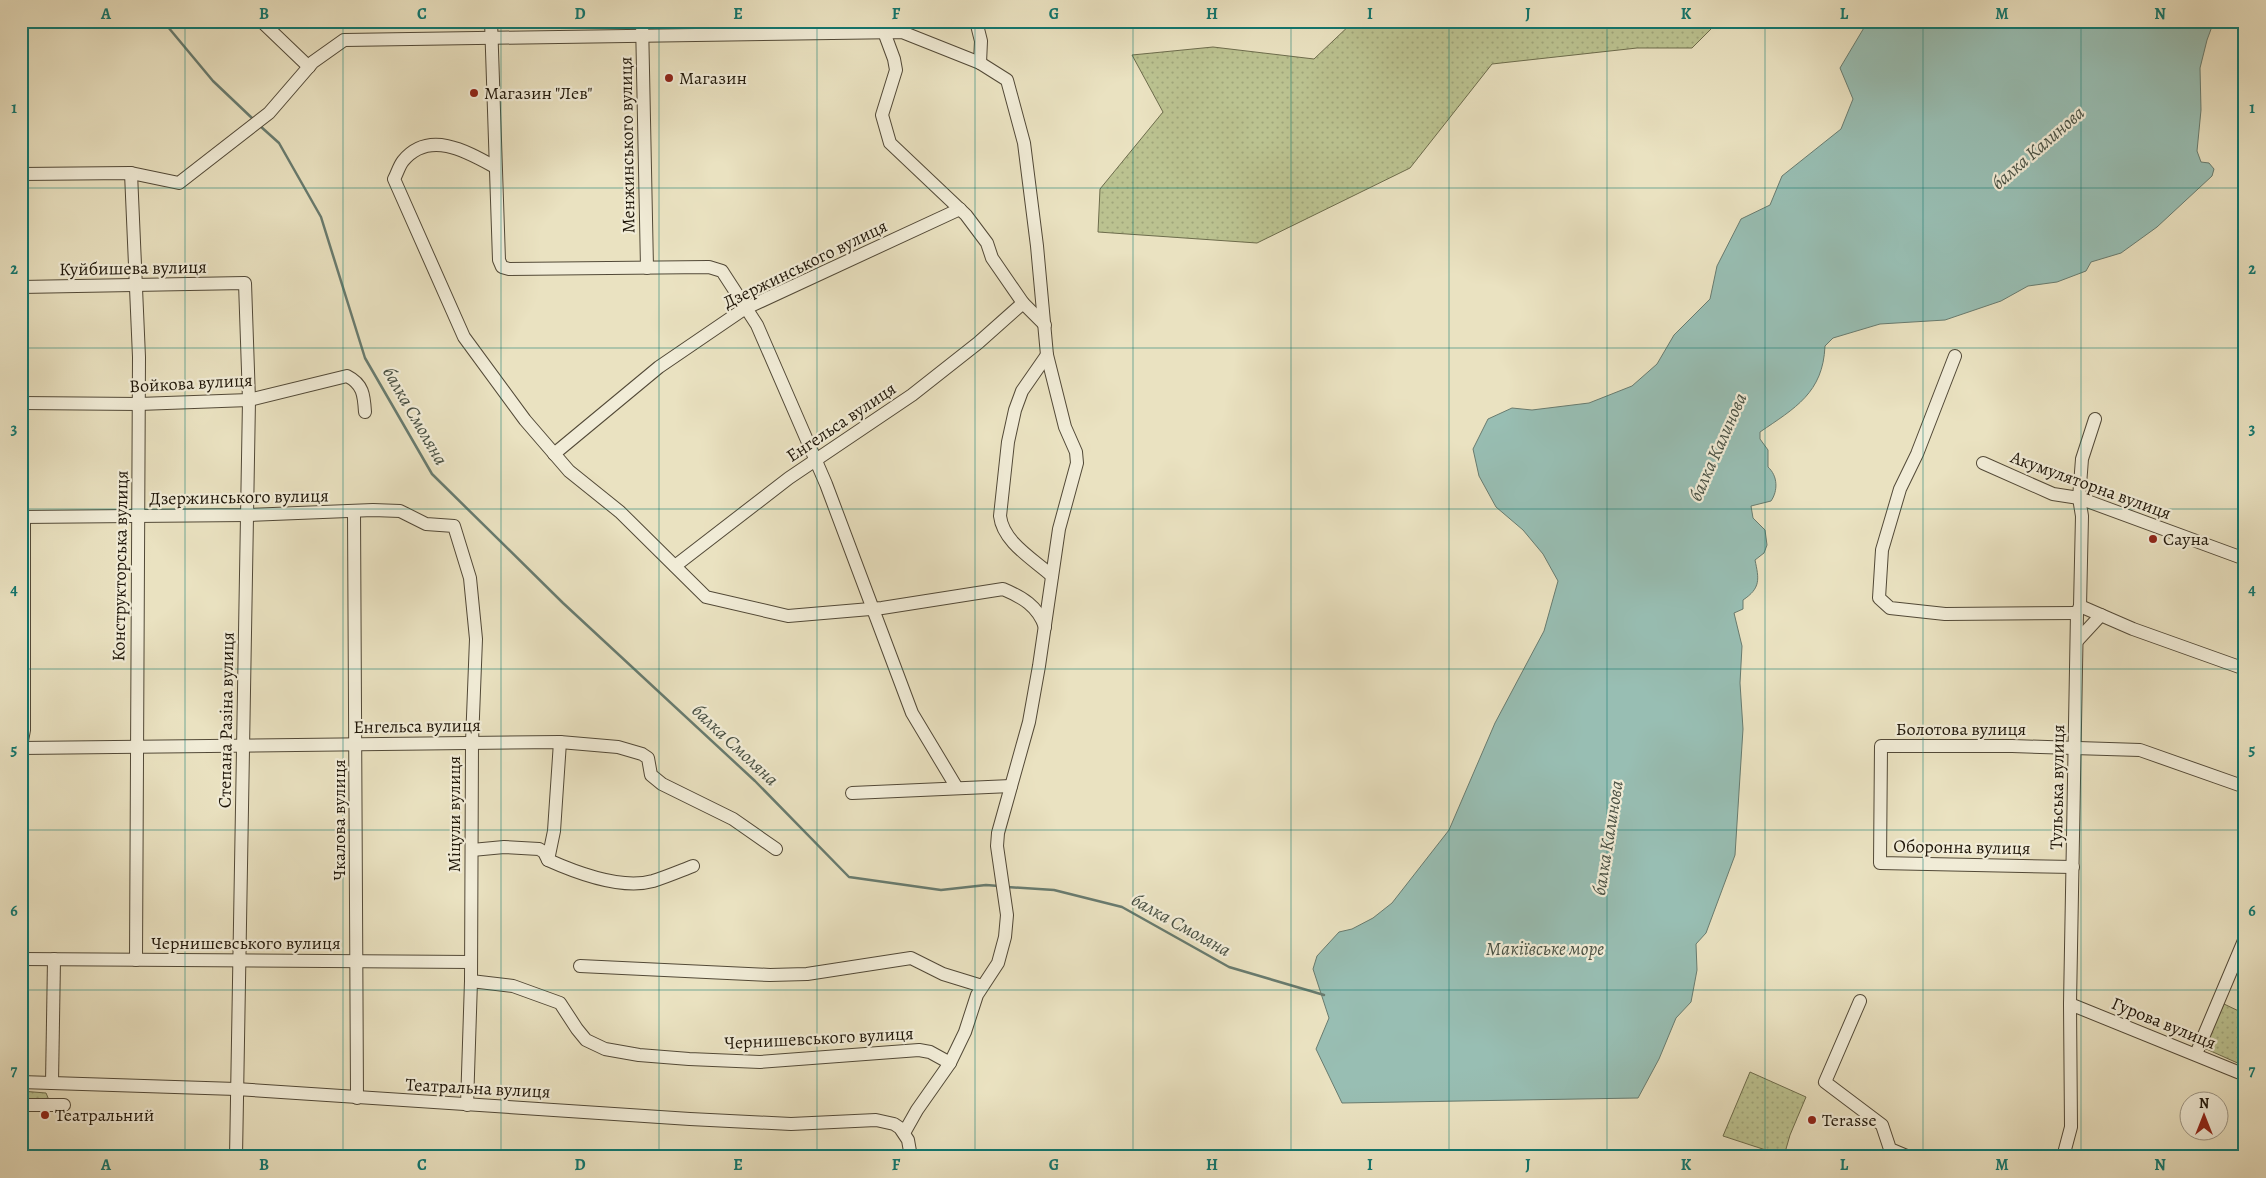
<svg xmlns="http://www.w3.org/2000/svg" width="2266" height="1178" viewBox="0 0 2266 1178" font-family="Alegreya,serif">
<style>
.grass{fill:url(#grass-dots);stroke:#6d6c4c}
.water{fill:#98beb3;stroke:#687b6f}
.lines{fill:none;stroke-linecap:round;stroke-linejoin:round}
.stream{stroke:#687b6f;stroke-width:2.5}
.minor-casing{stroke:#524937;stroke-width:14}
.minor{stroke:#f1ecd7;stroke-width:12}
.grid{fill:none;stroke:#0f766e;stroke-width:1;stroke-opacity:0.55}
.poi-dot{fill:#8f2418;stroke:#f1ecd7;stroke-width:2}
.labels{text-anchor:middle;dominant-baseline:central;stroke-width:4.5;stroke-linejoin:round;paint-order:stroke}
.poi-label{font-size:18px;fill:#1f1609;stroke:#f1ecd7;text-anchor:start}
.street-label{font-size:18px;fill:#1f1609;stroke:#f1ecd7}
.water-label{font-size:19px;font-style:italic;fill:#495144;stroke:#f1ecd7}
.neatline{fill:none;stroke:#0f766e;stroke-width:2}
.grid-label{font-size:16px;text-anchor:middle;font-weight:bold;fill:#0f766e}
</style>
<defs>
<pattern id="grass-dots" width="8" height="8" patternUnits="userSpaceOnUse" patternTransform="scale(1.25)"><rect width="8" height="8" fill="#bbc290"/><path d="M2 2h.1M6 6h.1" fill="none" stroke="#a0a67b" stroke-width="1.8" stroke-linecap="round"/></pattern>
</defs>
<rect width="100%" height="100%" fill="#eae2c1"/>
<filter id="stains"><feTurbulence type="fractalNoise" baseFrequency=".004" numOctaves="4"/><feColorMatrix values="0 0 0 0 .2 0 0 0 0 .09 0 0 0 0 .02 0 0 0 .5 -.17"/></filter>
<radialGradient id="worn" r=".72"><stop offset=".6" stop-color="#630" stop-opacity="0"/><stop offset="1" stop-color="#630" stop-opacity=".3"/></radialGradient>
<g class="grass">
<polygon points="1354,21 1719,21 1692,48 1637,48 1492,64 1410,168 1257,243 1098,232 1100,189 1163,112 1132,55 1213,47 1314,59"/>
<polygon points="2224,1004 2245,1014 2245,1058 2242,1065 2204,1048"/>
<polygon points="1750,1072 1806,1097 1790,1135 1784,1156 1723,1136"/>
<polygon points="21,1091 46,1093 49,1100 21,1100"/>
</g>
<path class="water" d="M1868 21H2214L2207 40 2200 68 2201 110 2197 151 2201 162 2209 163 2214 169 2212 176 2157 227 2121 253 2091 262 2086 271 2057 282 2028 286 2001 301 1945 320 1880 324 1833 338 1825 346C1823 393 1795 408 1760 432V439L1768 450V467C1778 476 1778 491 1771 501L1751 506 1753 518 1765 530 1767 545 1764 553 1755 560C1759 579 1761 588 1743 600V609L1734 613 1742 646 1740 683 1743 729 1735 855 1706 933 1696 944 1697 970 1691 1002 1676 1018 1659 1059 1638 1098 1342 1103 1316 1049 1329 1018 1313 969 1317 956 1339 932 1352 929 1373 918 1392 903 1449 830 1495 723 1544 631 1558 581 1543 554 1523 530 1496 507 1479 476 1473 449 1488 419 1512 408 1532 410 1589 403 1632 386 1657 364 1674 335 1710 299 1717 266 1741 219 1770 205 1782 176 1841 129 1853 99 1840 68Z"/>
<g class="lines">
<g class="stream">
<polyline points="163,21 213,81 253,119"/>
<polyline points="259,125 279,143 321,217 365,358 432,474 563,603 755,781 849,877 941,890 986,885 999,886"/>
<polyline points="1007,887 1054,890 1122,907 1229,967 1324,995"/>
</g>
<defs>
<g id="minor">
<polyline points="261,21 309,67"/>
<polyline points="491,21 499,260 502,267 509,269 709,267 722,271 757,325 826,484 912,713 957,788"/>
<polyline points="642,21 647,268"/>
<polyline points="976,21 981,41 980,63"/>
<polyline points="884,32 894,59 896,70 882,115 890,143 966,215 987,243 992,258 1023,303 1045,325"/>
<path d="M495 167C468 152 429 129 403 161 399 166 397 174 394 179L464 337 525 420 569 471 620 512 706 597 788 616 882 608 1003 589C1022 597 1038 606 1045 627"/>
<polyline points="131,173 139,357 136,960"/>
<polyline points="21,174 131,173 179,183 269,113 313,62 344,40 902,32 980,63 1007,80 1024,143 1037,246 1047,355 1065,427 1076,452 1077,463 1059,529 1039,666 1029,722 998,833 997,846 1007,915 1005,937 998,963 977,995 965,1032 950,1063 917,1110 904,1133"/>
<polyline points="21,287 245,283 249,400 236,1157"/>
<path d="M1047 355 1022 391 1015 410 1008 442 1000 516C1003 542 1033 559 1052 576"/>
<polyline points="1955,356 1917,454 1900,489 1882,550 1879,598 1890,608 1945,614 2077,613"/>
<path d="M21 403 139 404 249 400 347 376C363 384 364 395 365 412"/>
<polyline points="554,454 659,367 744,309 960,209"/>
<polyline points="1983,463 2053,494 2079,498 2245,559"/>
<polyline points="354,513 357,1098"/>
<polyline points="21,517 247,515 373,510 400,511 426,524 454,526 470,578 476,639 472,742 471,981 467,1105"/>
<polyline points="675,566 789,478 912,395 978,343 1023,303"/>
<polyline points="2080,606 2133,629 2245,669"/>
<polyline points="2077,641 2101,615"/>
<polyline points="21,746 24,730 24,517"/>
<polyline points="21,748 560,742 618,747 642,754 648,758 651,775 662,784 733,819 776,849"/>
<polyline points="21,792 22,959"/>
<polyline points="852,793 1011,786"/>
<path d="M472 850 504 847 539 849 544 852 548 860C577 873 621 890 653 881 666 877 680 871 693 866"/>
<polyline points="548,860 554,831 560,742"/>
<polyline points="2073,867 1880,863 1881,746 2012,746 2140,750 2245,787"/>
<polyline points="21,959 471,962"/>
<polyline points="580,966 770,975 807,974 911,958 943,974 982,986"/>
<polyline points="471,981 513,986 560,1003 577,1029 586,1040 605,1049 639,1055 689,1059 760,1062 919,1050 930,1052 950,1063"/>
<polyline points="1860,1001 1825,1082 1882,1125 1890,1149 1909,1157"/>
<polyline points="2070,1004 2245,1075"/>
<polyline points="2196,1054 2245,938"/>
<polyline points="21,1082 236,1089 690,1119 791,1124 876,1120 894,1124 900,1128 908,1140 911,1157"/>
<polyline points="52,1083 54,959"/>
<polyline points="21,1105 64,1105"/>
<polyline points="2063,1157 2071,1127 2070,1004 2077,613 2080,606 2082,516 2079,498 2082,459 2095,419"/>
</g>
</defs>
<use href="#minor" class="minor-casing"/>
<use href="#minor" class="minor"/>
</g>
<path class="grid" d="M185 21V1157M343 21V1157M501 21V1157M659 21V1157M817 21V1157M975 21V1157M1133 21V1157M1291 21V1157M1449 21V1157M1607 21V1157M1765 21V1157M1923 21V1157M2081 21V1157M21 188H2245M21 348H2245M21 509H2245M21 669H2245M21 830H2245M21 990H2245"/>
<g class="poi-dot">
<circle cx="669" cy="78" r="5"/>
<circle cx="474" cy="93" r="5"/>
<circle cx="2153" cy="539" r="5"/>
<circle cx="45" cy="1115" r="5"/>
<circle cx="1812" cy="1120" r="5"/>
</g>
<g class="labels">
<g class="poi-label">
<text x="679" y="78">Магазин</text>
<text x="484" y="93">Магазин "Лев"</text>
<text x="2163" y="539">Сауна</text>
<text x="55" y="1115">Театральний</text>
<text x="1822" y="1120">Terasse</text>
</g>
<g class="street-label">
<text transform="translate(627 145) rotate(-91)">Менжинського вулиця</text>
<text transform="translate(805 264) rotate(-26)">Дзержинського вулиця</text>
<text transform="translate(133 268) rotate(-1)">Куйбишева вулиця</text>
<text transform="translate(191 383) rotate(-3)">Войкова вулиця</text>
<text transform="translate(841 422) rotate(-34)">Енгельса вулиця</text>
<text transform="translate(2091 485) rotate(20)">Акумуляторна вулиця</text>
<text transform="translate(239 497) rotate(-1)">Дзержинського вулиця</text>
<text transform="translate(120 566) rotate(-89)">Конструкторська вулиця</text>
<text transform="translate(226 720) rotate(-89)">Степана Разіна вулиця</text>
<text transform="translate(417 726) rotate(-1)">Енгельса вулиця</text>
<text x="1961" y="729">Болотова вулиця</text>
<text transform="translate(2057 787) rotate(-89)">Тульська вулиця</text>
<text transform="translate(454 814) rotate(-90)">Міцули вулиця</text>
<text transform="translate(339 820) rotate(-90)">Чкалова вулиця</text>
<text transform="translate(1962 847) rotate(1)">Оборонна вулиця</text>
<text x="246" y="943">Чернишевського вулиця</text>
<text transform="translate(2164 1023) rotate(22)">Гурова вулиця</text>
<text transform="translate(819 1038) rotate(-3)">Чернишевського вулиця</text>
<text transform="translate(478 1088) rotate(3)">Театральна вулиця</text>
</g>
<g class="water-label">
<text transform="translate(2038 148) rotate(-41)">балка Калинова</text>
<text transform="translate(415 416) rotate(60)">балка Смоляна</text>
<text transform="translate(1718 447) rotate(-66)">балка Калинова</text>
<text transform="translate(735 745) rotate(43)">балка Смоляна</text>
<text transform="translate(1608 838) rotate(-81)">балка Калинова</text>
<text transform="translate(1181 925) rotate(29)">балка Смоляна</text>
<text x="1545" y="949">Макіївське море</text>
</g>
</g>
<rect width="2266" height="1178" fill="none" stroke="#eae2c1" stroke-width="55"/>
<g transform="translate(2204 1116)"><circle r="24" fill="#f1ecd7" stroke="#9d9685"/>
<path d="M0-4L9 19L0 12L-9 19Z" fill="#8f2418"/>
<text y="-8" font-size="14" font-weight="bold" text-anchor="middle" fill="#1f1609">N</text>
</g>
<rect x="28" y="28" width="2210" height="1122" class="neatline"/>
<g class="grid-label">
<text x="106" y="19">A</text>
<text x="264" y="19">B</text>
<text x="422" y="19">C</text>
<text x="580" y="19">D</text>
<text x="738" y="19">E</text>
<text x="896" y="19">F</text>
<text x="1054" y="19">G</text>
<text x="1212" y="19">H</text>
<text x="1370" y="19">I</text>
<text x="1528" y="19">J</text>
<text x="1686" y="19">K</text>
<text x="1844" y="19">L</text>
<text x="2002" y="19">M</text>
<text x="2160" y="19">N</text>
<text x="14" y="113">1</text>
<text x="2252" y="113">1</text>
<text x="14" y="274">2</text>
<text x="2252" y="274">2</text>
<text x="14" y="434">3</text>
<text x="2252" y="434">3</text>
<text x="14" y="595">4</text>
<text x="2252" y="595">4</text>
<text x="14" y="755">5</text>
<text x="2252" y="755">5</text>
<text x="14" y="916">6</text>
<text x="2252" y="916">6</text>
<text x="14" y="1076">7</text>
<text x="2252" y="1076">7</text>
<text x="106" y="1170">A</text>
<text x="264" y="1170">B</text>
<text x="422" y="1170">C</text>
<text x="580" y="1170">D</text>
<text x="738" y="1170">E</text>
<text x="896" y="1170">F</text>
<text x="1054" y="1170">G</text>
<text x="1212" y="1170">H</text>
<text x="1370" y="1170">I</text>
<text x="1528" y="1170">J</text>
<text x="1686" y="1170">K</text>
<text x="1844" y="1170">L</text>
<text x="2002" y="1170">M</text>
<text x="2160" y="1170">N</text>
</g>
<rect width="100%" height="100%" filter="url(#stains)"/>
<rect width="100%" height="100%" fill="url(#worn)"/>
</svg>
